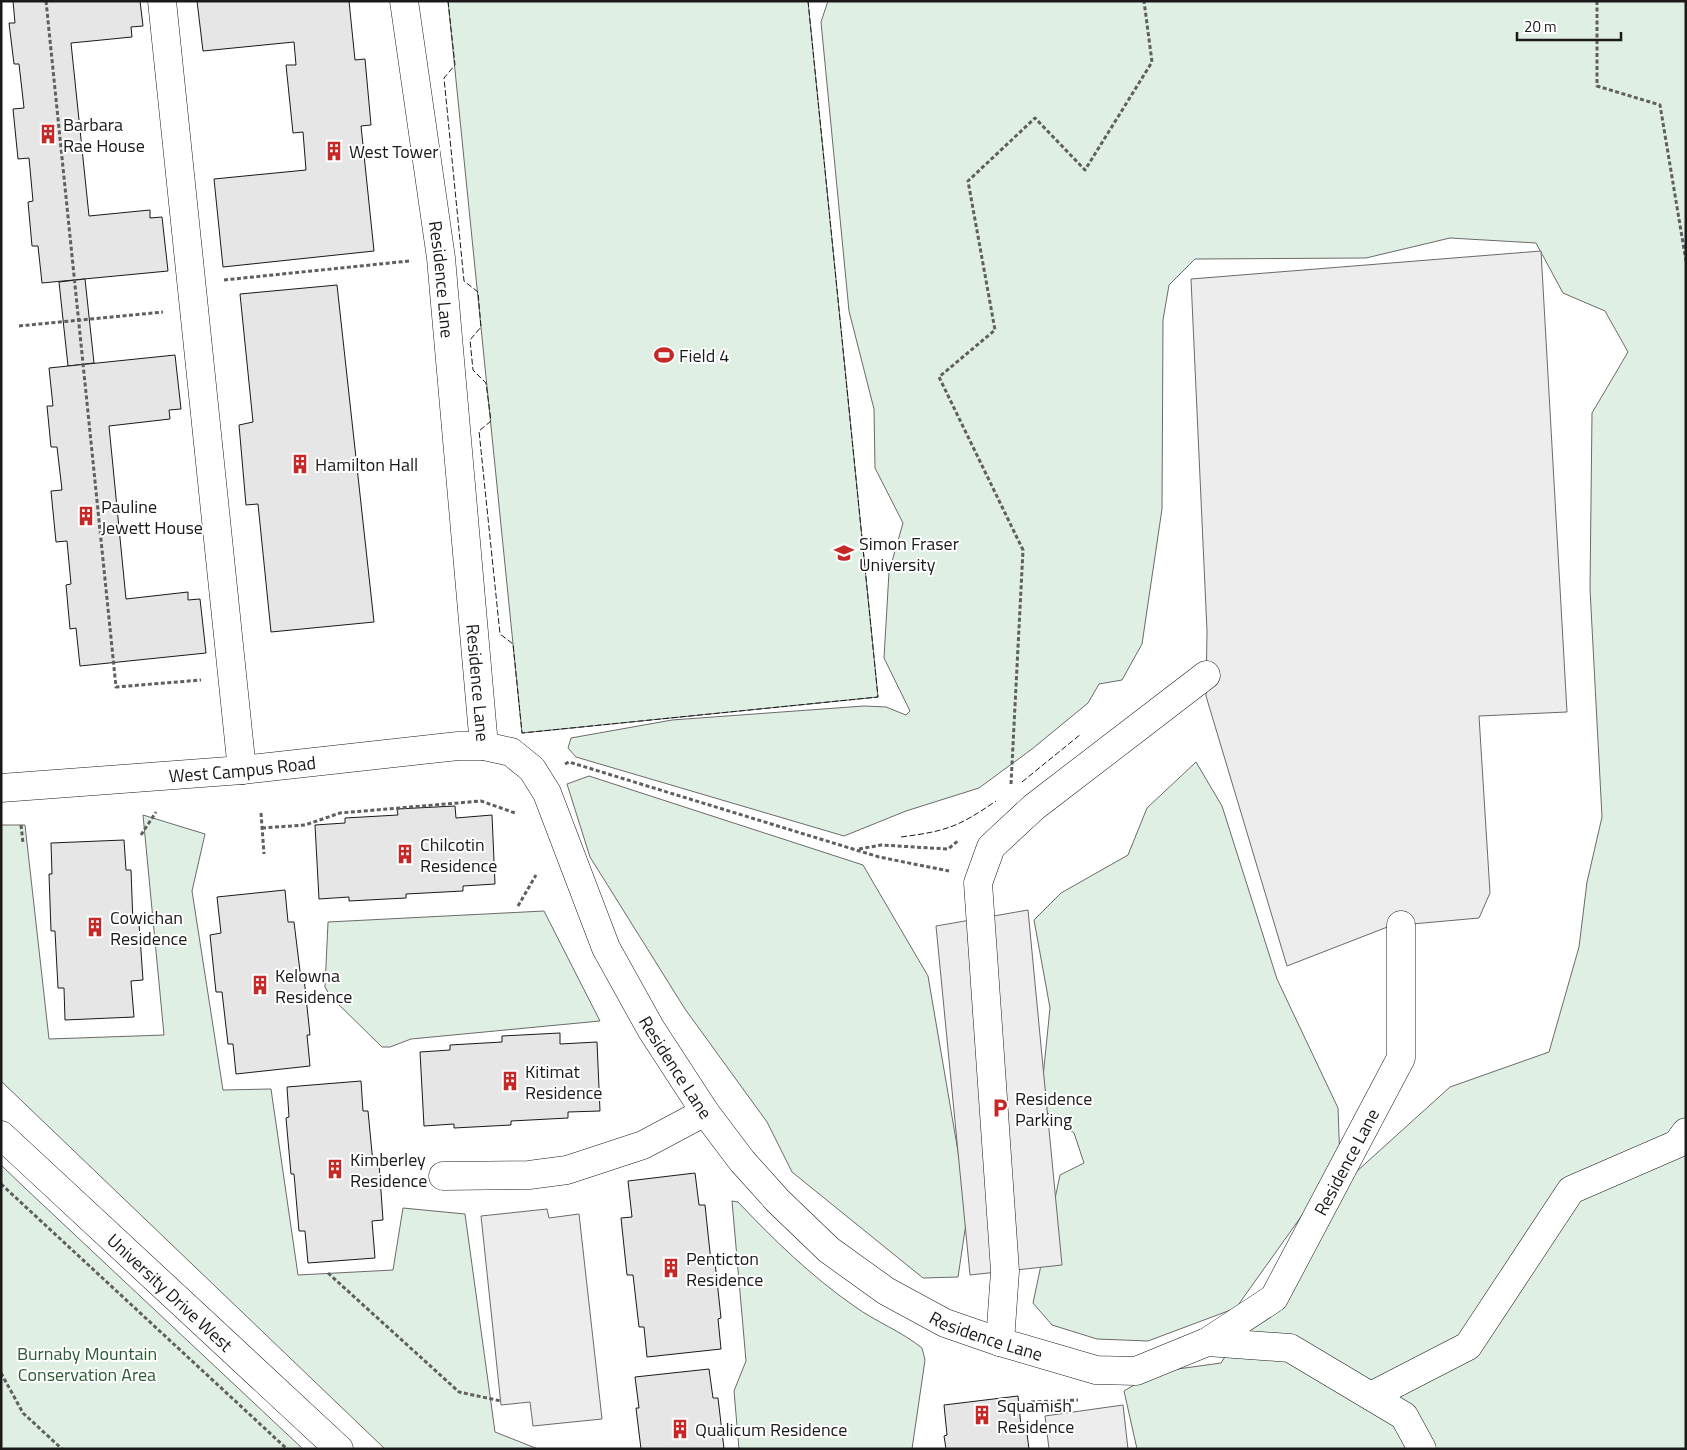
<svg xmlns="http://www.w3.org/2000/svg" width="1687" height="1450" viewBox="0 0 1687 1450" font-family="'Titillium Web',sans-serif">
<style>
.green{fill:#e0efe3;stroke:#6a6a6a}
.parking{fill:#ededed;stroke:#6a6a6a}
.building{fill:#e6e6e6;stroke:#1a1a1a}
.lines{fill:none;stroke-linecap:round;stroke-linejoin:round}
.minor-casing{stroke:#1a1a1a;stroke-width:29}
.path{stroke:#5f5f5f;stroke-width:3;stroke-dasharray:4 2.5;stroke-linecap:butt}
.minor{stroke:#fff;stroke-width:28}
.fence{stroke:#1a1a1a;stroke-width:1;stroke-dasharray:6 2.5;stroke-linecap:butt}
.labels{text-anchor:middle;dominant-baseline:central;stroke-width:4;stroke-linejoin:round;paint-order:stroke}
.poi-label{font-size:18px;fill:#1a1a1a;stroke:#fff;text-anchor:start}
.street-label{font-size:18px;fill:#1a1a1a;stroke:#fff}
.park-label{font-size:18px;fill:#2b5a34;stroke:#fff}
</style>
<rect width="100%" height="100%" fill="#fff"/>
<g class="green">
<polygon points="448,1 808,1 878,697 522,733"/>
<polygon points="828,1 1686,1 1686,1449 1137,1449 1124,1391 1156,1372 1221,1363 1325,1200 1450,1087 1549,1052 1579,947 1587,882 1602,817 1590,589 1592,413 1628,352 1605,311 1563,293 1536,243 1450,238 1366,258 1195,259 1169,285 1163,320 1162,509 1142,644 1122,680 1099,684 1088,703 1032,749 979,788 906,811 844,836 576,757 568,748 571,738 672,720 864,706 886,707 906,715 910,711 884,658 889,572 903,523 875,468 874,409 849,311 821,22"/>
<polygon points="1196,762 1222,806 1277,979 1338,1108 1340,1162 1236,1308 1148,1341 1097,1339 1052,1325 1033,1303 1060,1175 1084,1163 1074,1133 1040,1107 1050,1008 1034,920 1061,893 1128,855 1147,808"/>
<polygon points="589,776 863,865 928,976 968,1210 958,1277 923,1278 792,1172 767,1122 685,1009 590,857 567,784"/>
<polygon points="143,815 205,834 192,891 223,1090 271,1089 298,1275 393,1270 403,1208 465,1214 495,1432 538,1449 385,1449 1,1081 1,825 25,825 49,1039 164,1035"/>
<polygon points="544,911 600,1021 411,1039 390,1047 382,1047 330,996 325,987 328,922"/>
<polygon points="1,1165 25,1188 303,1449 1,1449"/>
<path d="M732 1201 738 1202C774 1240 811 1276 854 1306 876 1322 901 1331 922 1348L925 1360 912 1449H739L734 1391 746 1361Z"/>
</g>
<g class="parking">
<polygon points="1541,251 1567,712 1479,716 1490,893 1479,918 1390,926 1287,966 1206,696 1207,631 1191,279"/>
<polygon points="1028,910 1062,1265 970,1275 936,926"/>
<polygon points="547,1209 549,1218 579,1214 602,1419 533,1426 530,1402 501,1405 481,1216"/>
<polygon points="1123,1405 1128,1449 1049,1449 1045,1416"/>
</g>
<g class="building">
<polygon points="13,1 140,1 143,26 131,27 132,37 71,43 89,216 150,210 150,218 162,217 168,271 42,283 38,246 32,246 28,202 33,201 29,158 18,159 13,109 24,108 19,64 14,64 9,23 15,23"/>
<polygon points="197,1 349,1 355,60 365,59 371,125 361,126 374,251 223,267 214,179 306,170 303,132 293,133 286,65 296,65 294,42 203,51"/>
<polygon points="85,279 94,363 68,366 59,282"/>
<polygon points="337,285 374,622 271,632 258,504 246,505 239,425 253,422 240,294"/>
<polygon points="175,355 181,409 169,410 170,419 109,426 126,599 188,592 188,600 200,599 206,653 80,666 76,628 70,629 66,585 71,584 67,541 56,542 51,491 62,490 57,447 51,447 47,406 53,406 49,368"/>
<polygon points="455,806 456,818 492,815 495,884 463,886 463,891 406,894 406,898 349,901 349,897 319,899 315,825 345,823 345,818 398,815 397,809"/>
<polygon points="124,840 126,870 131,870 133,923 139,923 143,980 131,981 134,1017 65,1020 64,988 58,988 55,931 51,931 49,874 52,874 51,843"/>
<polygon points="285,890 288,922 294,922 301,979 304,978 310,1035 307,1035 310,1066 236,1074 233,1044 228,1044 222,992 216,992 210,935 221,933 217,897"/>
<polygon points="560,1033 560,1044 597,1042 600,1111 568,1112 568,1118 511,1121 511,1125 454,1128 454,1124 424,1126 420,1052 450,1050 450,1045 502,1042 502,1036"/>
<polygon points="361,1081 363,1111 368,1111 373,1163 379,1163 383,1220 372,1221 375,1258 308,1263 305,1231 299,1231 294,1174 291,1174 286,1118 289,1117 287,1087"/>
<polygon points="695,1173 699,1205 705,1205 711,1262 715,1262 721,1318 718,1319 721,1349 647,1357 644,1327 639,1327 633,1275 627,1275 621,1218 632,1217 628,1181"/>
<polygon points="709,1369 713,1398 718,1398 724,1449 641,1449 636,1408 639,1408 635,1377"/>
<polygon points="1018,1396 1021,1426 1026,1426 1029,1449 946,1449 944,1436 947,1435 944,1405"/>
</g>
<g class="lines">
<defs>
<g id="minor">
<polyline points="162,1 242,770"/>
<path id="s1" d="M404 1 441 258 484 746"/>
<path id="s2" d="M1 788 242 770 458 746H484L511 752 532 769 547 793 606 948 651 1029 705 1112 742 1161 778 1201 829 1250 886 1291 945 1323 1000 1342 1096 1370 1136 1371 1207 1342 1274 1298 1401 1058V925"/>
<path id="s3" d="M1 1135 339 1449"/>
<polyline points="443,1176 529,1175 567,1170 643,1145 705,1112"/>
<polyline points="1000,1342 1005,1271 978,883 991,847 1034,807 1206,675"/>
<polyline points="1207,1342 1290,1348 1404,1416 1422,1449"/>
<polyline points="1371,1396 1468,1346 1571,1190 1677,1144 1686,1132"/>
</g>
</defs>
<use href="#minor" class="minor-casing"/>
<g class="path">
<polyline points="46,1 116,687 201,680"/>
<polyline points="1597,1 1597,86 1660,105 1686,261"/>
<polyline points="224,280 409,261"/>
<polyline points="19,326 163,312"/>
<polyline points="565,764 569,762 879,857 949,871"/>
<polyline points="1011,784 1023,550 939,377 995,330 968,181 1035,118 1085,170 1152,62 1144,1"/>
<polyline points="261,813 264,854"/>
<polyline points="21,825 23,843"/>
<polyline points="262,828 305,825 340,813 481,801 515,813"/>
<polyline points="141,835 156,812"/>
<polyline points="859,849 881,845 948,849 959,840"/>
<polyline points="518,906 536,875"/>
<polyline points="1,1184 287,1449"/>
<polyline points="328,1273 459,1392 501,1401"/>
<polyline points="1,1373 23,1413 62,1449"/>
<polyline points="1031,1402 1078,1400"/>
</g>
<use href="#minor" class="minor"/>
<g class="fence">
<polyline points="448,1 455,65 444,78 464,281 478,292 481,327 470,340 473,370 486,383 491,421 479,431 500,634 513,644 522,733 878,697 808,1"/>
<polyline points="1022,782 1081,734"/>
<path d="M901 837C947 831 958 827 996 801"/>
</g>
</g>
<defs>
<symbol id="building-bare" viewBox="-9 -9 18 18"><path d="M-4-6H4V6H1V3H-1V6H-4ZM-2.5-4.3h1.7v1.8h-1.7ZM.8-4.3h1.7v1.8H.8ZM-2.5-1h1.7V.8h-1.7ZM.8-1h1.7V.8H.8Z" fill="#c62828" stroke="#fff" stroke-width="2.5" paint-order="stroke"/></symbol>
<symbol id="stadium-bare" viewBox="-9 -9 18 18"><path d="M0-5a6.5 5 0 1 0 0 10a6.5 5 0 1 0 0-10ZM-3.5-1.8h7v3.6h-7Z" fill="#c62828" stroke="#fff" stroke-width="2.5" paint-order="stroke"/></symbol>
<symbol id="university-bare" viewBox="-9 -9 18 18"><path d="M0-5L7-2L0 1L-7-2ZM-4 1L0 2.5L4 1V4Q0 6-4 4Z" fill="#c62828" stroke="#fff" stroke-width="2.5" paint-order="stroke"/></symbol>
<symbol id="parking-bare" viewBox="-9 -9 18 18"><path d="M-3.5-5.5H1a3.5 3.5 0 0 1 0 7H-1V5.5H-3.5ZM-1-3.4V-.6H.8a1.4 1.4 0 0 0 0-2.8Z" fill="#c62828" stroke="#fff" stroke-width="2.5" paint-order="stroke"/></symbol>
</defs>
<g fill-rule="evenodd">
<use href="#building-bare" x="34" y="120" width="28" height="28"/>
<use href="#building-bare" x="320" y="137" width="28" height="28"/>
<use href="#stadium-bare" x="650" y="341" width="28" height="28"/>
<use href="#building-bare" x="286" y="450" width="28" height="28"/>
<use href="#building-bare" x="72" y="502" width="28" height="28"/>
<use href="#university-bare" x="830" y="539" width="28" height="28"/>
<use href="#building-bare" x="391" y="840" width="28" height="28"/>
<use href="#building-bare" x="81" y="913" width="28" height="28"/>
<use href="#building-bare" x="246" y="971" width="28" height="28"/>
<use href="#building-bare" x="496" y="1067" width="28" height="28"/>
<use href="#parking-bare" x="986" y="1094" width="28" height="28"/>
<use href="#building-bare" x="321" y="1155" width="28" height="28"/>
<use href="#building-bare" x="657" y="1254" width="28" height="28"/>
<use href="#building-bare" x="968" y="1401" width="28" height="28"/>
<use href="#building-bare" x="666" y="1415" width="28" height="28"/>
</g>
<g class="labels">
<g class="poi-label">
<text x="63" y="124">Barbara<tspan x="63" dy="21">Rae House</tspan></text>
<text x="349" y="151">West Tower</text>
<text x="679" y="355">Field 4</text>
<text x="315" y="464">Hamilton Hall</text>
<text x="101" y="506">Pauline<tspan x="101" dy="21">Jewett House</tspan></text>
<text x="859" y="543">Simon Fraser<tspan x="859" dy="21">University</tspan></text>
<text x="420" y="844">Chilcotin<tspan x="420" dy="21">Residence</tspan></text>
<text x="110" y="917">Cowichan<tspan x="110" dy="21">Residence</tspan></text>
<text x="275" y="975">Kelowna<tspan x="275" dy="21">Residence</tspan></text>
<text x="525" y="1071">Kitimat<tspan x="525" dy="21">Residence</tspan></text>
<text x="1015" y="1098">Residence<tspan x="1015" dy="21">Parking</tspan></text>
<text x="350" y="1159">Kimberley<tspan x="350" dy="21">Residence</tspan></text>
<text x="686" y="1258">Penticton<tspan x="686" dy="21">Residence</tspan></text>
<text x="997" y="1405">Squamish<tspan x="997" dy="21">Residence</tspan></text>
<text x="695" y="1429">Qualicum Residence</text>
</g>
<g class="street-label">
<text stroke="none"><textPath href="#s1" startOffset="281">Residence Lane</textPath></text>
<text stroke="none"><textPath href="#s1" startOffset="686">Residence Lane</textPath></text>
<text stroke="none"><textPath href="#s2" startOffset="242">West Campus Road</textPath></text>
<text stroke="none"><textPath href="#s2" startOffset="872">Residence Lane</textPath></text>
<text stroke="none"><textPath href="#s2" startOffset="1758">Residence Lane</textPath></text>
<text stroke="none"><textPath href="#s3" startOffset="231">University Drive West</textPath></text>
<text stroke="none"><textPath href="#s2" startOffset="1292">Residence Lane</textPath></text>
</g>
<g class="park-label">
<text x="87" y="1353">Burnaby Mountain<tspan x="87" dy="21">Conservation Area</tspan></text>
</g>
</g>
<rect width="1687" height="1450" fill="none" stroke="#1a1a1a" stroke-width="5"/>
<path d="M1517 32v8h104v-8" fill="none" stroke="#1a1a1a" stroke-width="2.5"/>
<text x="1524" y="32" font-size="15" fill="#1a1a1a" stroke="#ffffff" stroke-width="4" paint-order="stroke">20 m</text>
</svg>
